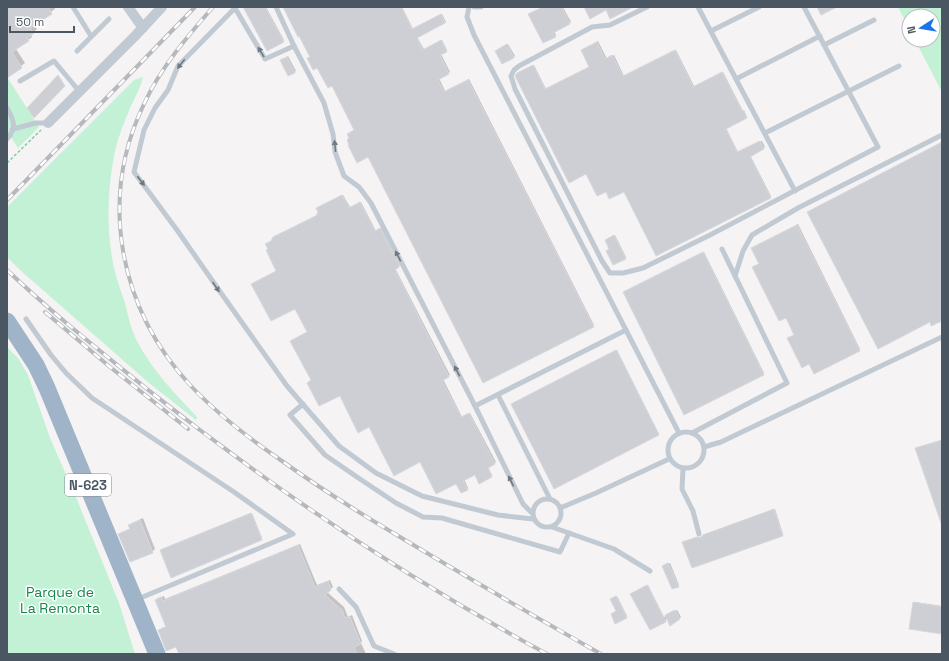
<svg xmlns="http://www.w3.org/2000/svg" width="949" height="661" viewBox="0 0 949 661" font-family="'Space Grotesk',sans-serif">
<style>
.green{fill:#c3f1d5}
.shadow{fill:#0003}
.building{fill:#cdcfd5;stroke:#d7d9de}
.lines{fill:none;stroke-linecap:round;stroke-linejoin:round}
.path{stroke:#7ad0a6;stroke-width:1.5;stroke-dasharray:3 2;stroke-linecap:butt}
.service{stroke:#c1cad2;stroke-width:5}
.minor{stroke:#c1cad2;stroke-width:10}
.trunk{stroke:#9fb4c9;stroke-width:17}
.rail-casing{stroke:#b5b8bd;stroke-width:4}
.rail{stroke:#fff;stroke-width:2.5;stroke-dasharray:8;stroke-linecap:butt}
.oneway{fill:#6e7983}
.labels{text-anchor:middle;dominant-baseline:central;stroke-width:3;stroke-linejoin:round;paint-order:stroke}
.shield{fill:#fff;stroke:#808990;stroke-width:1}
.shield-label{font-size:13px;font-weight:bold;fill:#4a5661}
.park-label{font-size:14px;fill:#17864f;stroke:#fff}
</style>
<rect width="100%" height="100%" fill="#f5f3f3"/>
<g class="green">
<polygon points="898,7 942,7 942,92 915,40 933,40 933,16 909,16 909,28"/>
<polygon points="7,77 39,127 18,148 7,131"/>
<path d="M143 77C140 90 133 100 128 113 123 125 118 138 115 151 107 189 106 230 114 268 117 280 121 292 125 303 128 315 131 330 137 341 152 370 175 394 197 417L196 420 149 383 20 270 7 257V207L134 80Z"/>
<polygon points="7,347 18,358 28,375 50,438 75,495 119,603 135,654 7,654"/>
</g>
<g class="shadow">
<polygon points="7,7 54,7 55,9 34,24 37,29 31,34 32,37 16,49 25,63 8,76"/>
<polygon points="244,7 266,7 284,40 283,41"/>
<polygon points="284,7 402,7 413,29 442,14 446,22 445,23 417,37 424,49 442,40 447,50 441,54 450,72 439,78 445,91 469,79 594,325 593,326 355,130 332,85 318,66 309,58 311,56"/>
<polygon points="543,7 563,7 571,22 554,31 556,35 555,36 530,14"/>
<polygon points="598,41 607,59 614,55 624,76 676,50 694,86 723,72 743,111 744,110 747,117 726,128 738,152 762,141 765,147 750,155 771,196 606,191 586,173 519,73 534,65 546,89 590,67 582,50"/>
<polygon points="508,44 515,56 514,57 497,50"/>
<polygon points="288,56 296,71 289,75 283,59"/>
<polygon points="343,195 350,207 361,202 376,231 381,228 400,266 395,268 450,375 443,379 462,417 470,413 496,462 488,467 492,475 492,476 475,473 464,479 468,488 467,489 420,461 370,426 340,395 312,380 308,332 277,271 269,249 275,236 317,215 319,212 318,208"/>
<polygon points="798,224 860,349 859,350 795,334 786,316 754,266 760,263 752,248 753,247"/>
<polygon points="615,235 626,257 625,258 610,249 607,239"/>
<polygon points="704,252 764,373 684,413 625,291"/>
<polygon points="617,350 659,434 659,435 513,403"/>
<polygon points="775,509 783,534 783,535 684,542 698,537 702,537 705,534"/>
<polygon points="252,513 262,538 262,539 162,549"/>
<polygon points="143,518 155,549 152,552 119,534 122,532 131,528 130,526 132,523"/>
<polygon points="300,544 317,585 330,580 333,587 327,592 344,607 348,617 352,615 362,641 361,643 366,654 180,654 177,646 159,630 166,626 156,600 158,598 164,596 165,599"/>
<polygon points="670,563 679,585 673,588 664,565"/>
<polygon points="648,585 664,617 677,610 681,617 680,618 670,624 667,619 665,621 632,593"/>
<polygon points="617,596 627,616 626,617 617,611 612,598"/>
<polygon points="915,602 942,606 942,633 914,603"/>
</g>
<g class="building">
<polygon points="7,7 48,7 52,14 30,28 34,33 27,38 29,41 12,52 22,68 7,78"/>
<polygon points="243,7 265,7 284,42 267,51"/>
<polygon points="283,7 401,7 412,29 441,14 445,23 417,38 423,50 441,40 447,52 440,55 449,74 438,80 444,92 468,80 594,327 483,383 368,157 357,163 348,145 349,145 347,140 349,138 347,134 354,130 332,86 328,88 317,68 313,70 307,58 310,57 299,36 298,37"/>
<polygon points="543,7 562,7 570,24 553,33 556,37 543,43 528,14"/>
<polygon points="584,7 633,7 610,19 606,10 590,19"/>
<polygon points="817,7 837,7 821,15"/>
<polygon points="597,42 605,59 612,55 623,76 675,50 693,87 722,72 742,111 743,110 747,118 726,129 737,152 760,141 764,149 750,157 771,198 656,256 624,192 609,199 606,192 597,196 586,174 569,183 515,76 517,73 533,65 545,89 589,67 581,50"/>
<polygon points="507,44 514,58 502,64 495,51"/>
<polygon points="287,57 295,73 288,76 280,60"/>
<polygon points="58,75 65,86 34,118 27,108"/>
<polygon points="942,142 942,321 931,326 930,322 878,349 807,212"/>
<polygon points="342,195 349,208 360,202 375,231 380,228 399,267 395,270 449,377 442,381 461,417 469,413 495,464 488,468 492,477 479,484 475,475 463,481 468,490 461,493 456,484 436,494 420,462 394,476 369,427 358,433 340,396 319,406 307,383 311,380 290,341 307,332 295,309 271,321 251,284 276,271 266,250 268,249 265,244 271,241 273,237 316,216 318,212 316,208"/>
<polygon points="797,225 860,351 814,374 809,364 802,368 787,338 794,335 786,318 779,321 752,267 759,264 751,248"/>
<polygon points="614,235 626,259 613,265 606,251 609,249 605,240"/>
<polygon points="703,252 764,375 684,415 623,292"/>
<polygon points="616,350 659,435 554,489 511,404"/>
<polygon points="942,440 942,523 941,523 915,448"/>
<polygon points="774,509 783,536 692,568 682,542 697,537 700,538 703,535"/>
<polygon points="251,513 262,540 171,578 160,550"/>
<polygon points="140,520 153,553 130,562 118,534 130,529 128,525"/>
<polygon points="298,545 315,587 328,581 331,590 325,595 342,610 345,618 350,617 361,644 354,647 357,654 179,654 176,647 166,651 158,630 166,627 155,600 161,597 163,601"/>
<polygon points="668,563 679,587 672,589 662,566"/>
<polygon points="647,585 666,622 650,630 630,594"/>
<polygon points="616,596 627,618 615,624 611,614 616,611 610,599"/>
<polygon points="913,602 942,607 942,634 909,629"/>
<polygon points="675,610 680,619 670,626 665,615"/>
</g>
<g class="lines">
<polyline class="path" points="7,163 41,130"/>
<g class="service">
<polyline points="73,7 91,36"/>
<polyline points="276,7 294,46 324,103 333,134 335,152 344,176 359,187 371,203 475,406 523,504 532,513"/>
<polyline points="469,7 467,17 474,35 679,433"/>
<polyline points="474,7 481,7"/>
<polyline points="647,7 610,25 592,27 519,66 514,70 511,76 515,89 602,261 610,273 623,273 643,268 710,235 878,147 804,7"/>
<polyline points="698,7 795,191"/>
<polyline points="711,31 759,7"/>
<polyline points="824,45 874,20"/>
<polyline points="294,46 265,59 235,8 178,66 168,90 155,108 144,130 134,172 177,230 221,293 287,386 339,446 376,473 422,496 498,515 533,519"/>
<polyline points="77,51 109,19"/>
<polyline points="736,79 820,36"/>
<polyline points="20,81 54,61 79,91"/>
<path d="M7 108C14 120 17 128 7 139"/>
<polyline points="13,129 36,123 48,123"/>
<polyline points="765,133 899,66"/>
<polyline points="735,276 743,251 752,235 798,208 843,185 942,135"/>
<polyline points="26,319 51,355 66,373 92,398 234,492 293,534 138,599"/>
<polyline points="498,395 550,499"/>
<polyline points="303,404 290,415 325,455 357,477 396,503 423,517 442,518 560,552 569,533"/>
<polyline points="475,406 626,330"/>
<circle cx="686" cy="450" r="18"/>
<polyline points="692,433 787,383 722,249"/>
<polyline points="704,447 721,442 942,337"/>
<polyline points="683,469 682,489 693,511 699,534"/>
<circle cx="547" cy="513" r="14"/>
<polyline points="560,508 596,493 669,459"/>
<polyline points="552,527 614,549 650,571"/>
<polyline points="339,589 356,607 374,646 394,654"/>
</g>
<g class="minor">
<polyline points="128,7 143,28"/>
<polyline points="48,123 135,36 162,7"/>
</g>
<polyline class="trunk" points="7,321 36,365 47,388 157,654"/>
<defs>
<g id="rail">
<path d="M213 7C187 37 161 67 144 104 98 199 119 308 190 385 217 414 250 439 282 461 317 486 353 509 390 531 460 573 530 614 601 654"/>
<polyline points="7,200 195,7"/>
<path d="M7 270C51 312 99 350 147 389 272 488 406 578 547 654"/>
<polyline points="45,312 110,367 188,429"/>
</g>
</defs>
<use href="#rail" class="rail-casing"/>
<use href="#rail" class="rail"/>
</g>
<defs><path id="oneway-solid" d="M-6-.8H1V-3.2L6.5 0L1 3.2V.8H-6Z"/></defs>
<g class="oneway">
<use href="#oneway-solid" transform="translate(261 52) rotate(-121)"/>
<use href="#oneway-solid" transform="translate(181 64) rotate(128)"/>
<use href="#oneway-solid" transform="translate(335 146) rotate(-96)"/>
<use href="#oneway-solid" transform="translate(141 181) rotate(53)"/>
<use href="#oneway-solid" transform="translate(398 256) rotate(-117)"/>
<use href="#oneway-solid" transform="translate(216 287) rotate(56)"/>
<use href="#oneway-solid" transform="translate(457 371) rotate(-117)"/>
<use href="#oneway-solid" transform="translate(511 481) rotate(-116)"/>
</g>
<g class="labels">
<rect class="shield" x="65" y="474" width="46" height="22" rx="3"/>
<g class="shield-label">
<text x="88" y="485">N-623</text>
</g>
<g class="park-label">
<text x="60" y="592">Parque de<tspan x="60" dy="16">La Remonta</tspan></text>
</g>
</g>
<rect width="949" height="661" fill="none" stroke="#4a5661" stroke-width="16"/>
<g transform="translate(921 28) rotate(258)"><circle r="19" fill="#ffffff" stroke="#b7bbc0"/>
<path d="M0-3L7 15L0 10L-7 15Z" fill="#1a73e8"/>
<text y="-6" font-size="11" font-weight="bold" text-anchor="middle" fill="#4a5661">N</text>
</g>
<path d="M10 26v6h64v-6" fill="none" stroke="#4a5661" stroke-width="2"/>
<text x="16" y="26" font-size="12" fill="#4a5661" stroke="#ffffff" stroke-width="3" paint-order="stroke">50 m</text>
</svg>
